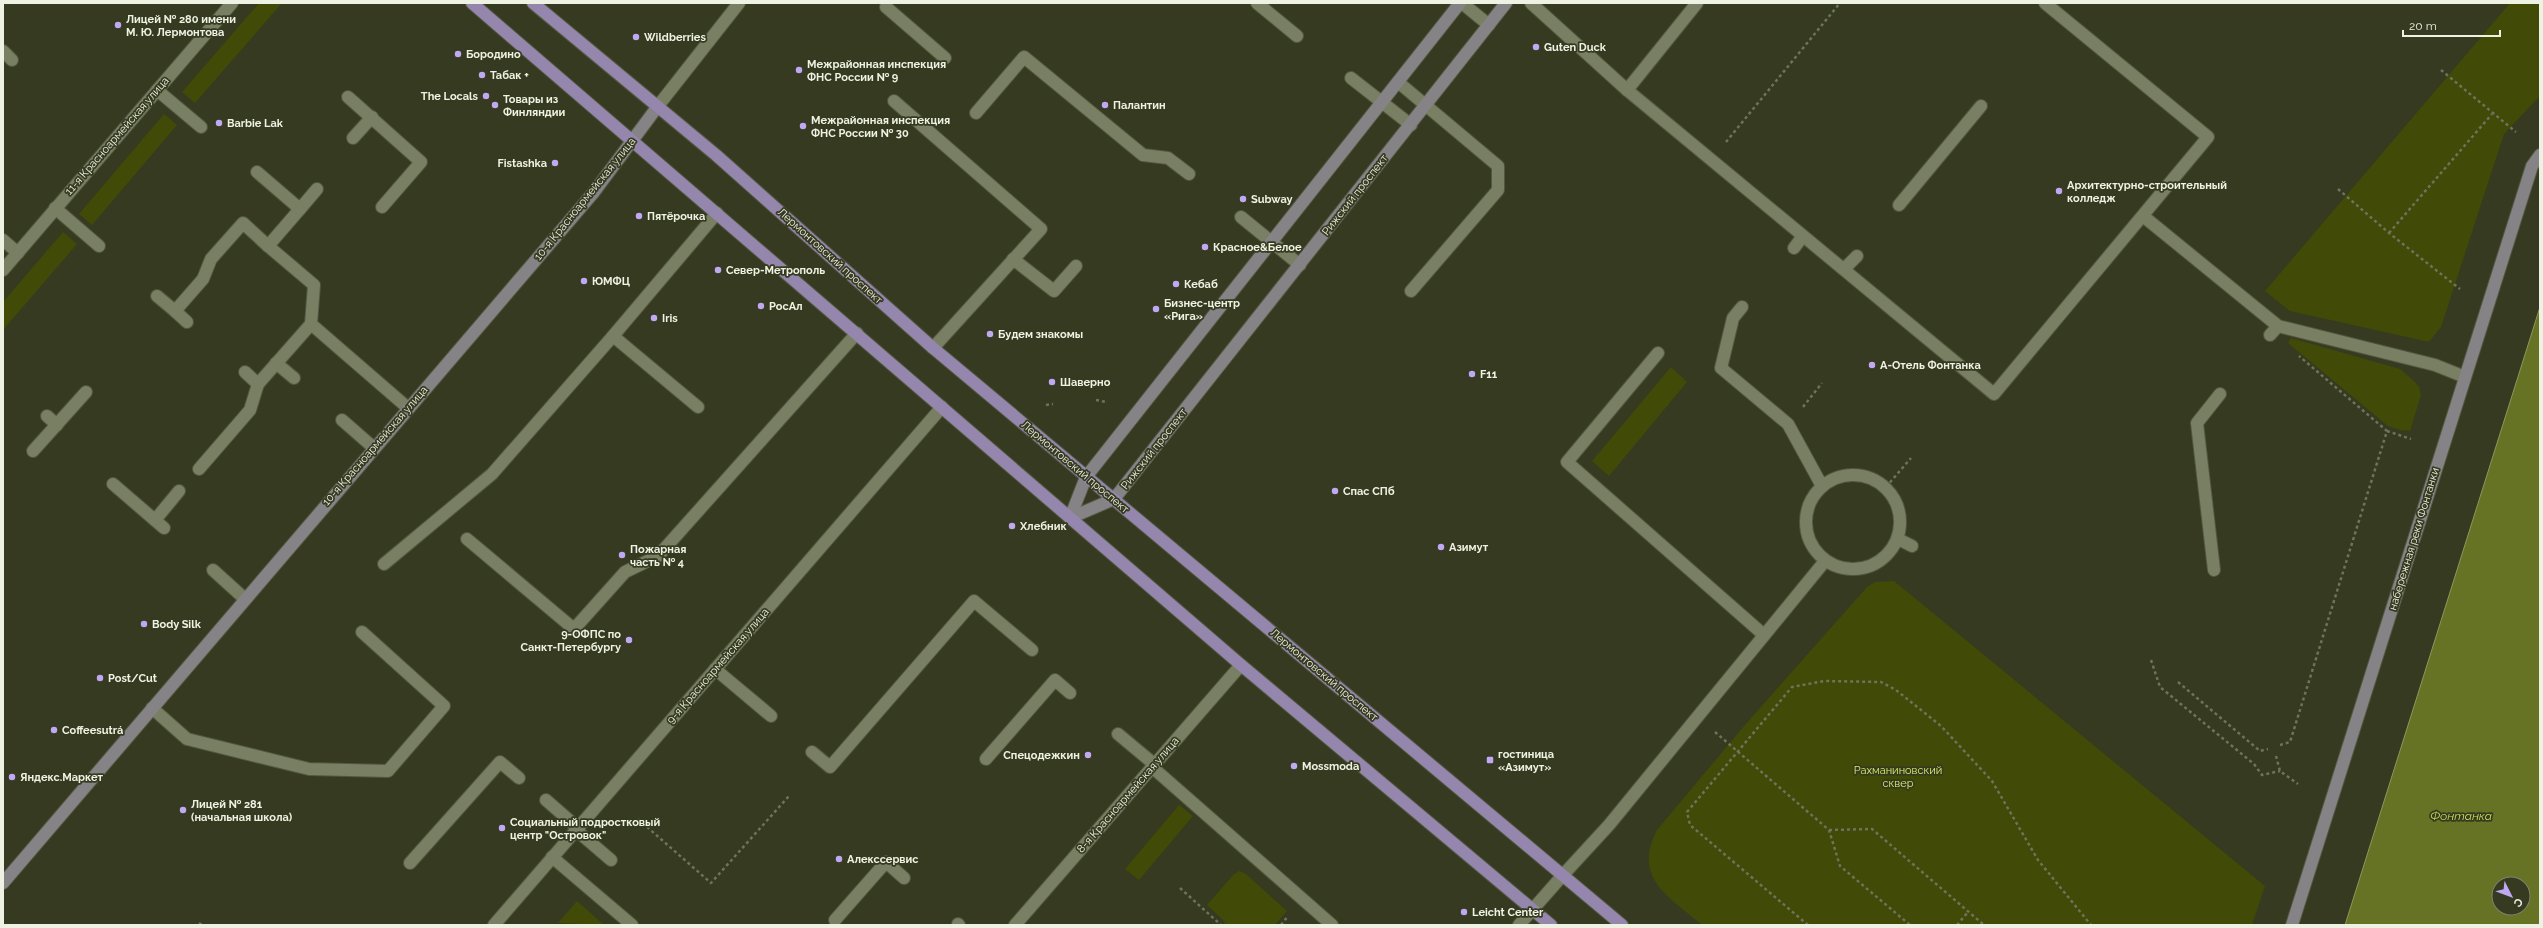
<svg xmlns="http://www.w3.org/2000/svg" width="2543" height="928" viewBox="0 0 2543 928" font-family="Raleway,sans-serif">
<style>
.green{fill:#414a06}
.water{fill:#667224;stroke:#8f985d;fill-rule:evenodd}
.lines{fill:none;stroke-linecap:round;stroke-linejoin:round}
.lane-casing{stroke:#535740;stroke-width:14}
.street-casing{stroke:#535740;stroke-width:14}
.secondary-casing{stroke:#535740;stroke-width:14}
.primary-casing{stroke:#535740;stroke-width:14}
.path{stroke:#6e735c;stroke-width:2.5;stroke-dasharray:3 3;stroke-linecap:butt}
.lane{stroke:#787f62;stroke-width:12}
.street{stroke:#787f62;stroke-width:12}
.secondary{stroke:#868387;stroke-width:12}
.primary{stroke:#9486ac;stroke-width:12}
.poi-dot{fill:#c0a8f3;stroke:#353a20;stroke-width:1.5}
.labels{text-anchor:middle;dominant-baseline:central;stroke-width:3.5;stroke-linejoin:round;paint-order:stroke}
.poi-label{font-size:11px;font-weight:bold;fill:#eef2e2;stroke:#353a20;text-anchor:start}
.street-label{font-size:11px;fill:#eef2e2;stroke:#353a20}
.park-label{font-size:11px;fill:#d9ef6c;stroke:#353a20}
.water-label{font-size:12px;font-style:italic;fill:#cadf5b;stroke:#353a20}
</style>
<rect width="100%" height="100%" fill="#353a20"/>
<g class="green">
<polygon points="259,3 282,3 195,103 182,92"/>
<polygon points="2510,3 2540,3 2540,96 2504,134 2441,327 2429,342 2290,311 2265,291"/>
<polygon points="164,114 177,125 92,225 79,214"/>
<polygon points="63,232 77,244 3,330 3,302"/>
<polygon points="2291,338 2400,369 2414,381 2419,387 2421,395 2410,431 2403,430 2403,431 2388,426 2288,343"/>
<polygon points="1671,367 1687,382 1609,476 1592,461"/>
<path d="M1894 581 2265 886 2252 925H1702C1669 897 1632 878 1657 830L1744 726 1867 587 1875 582Z"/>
<polygon points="1179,805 1193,816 1139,880 1125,869"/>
<polygon points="1239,871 1246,874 1287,911 1275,925 1223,925 1225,922 1207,905 1234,874"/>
<polygon points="577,901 604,925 558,923"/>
</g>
<path class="water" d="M2540 307V925H2345ZM2499 884H2523V908H2499Z"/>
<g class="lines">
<defs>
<g id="lane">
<polyline points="1257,3 1297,36"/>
<polyline points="1462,3 1489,25"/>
<polyline points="1531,3 1627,90 1994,394 2208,137 2045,3"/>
<polyline points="886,7 945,58"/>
<polyline points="3,51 12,60"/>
<polyline points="1351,78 1411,125"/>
<polyline points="1398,82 1498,166 1498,190 1411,291"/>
<polyline points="157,90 201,127"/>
<polyline points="1627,90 1697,3"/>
<polyline points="348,97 421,162 382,207"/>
<polyline points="894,101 1041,229 933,348"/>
<polyline points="976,113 1024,57 1143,155 1168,158 1189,174"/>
<polyline points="353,138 372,117"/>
<polyline points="257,172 300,209 268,246 314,285 311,324 408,408"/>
<polyline points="1899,205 1981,106"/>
<polyline points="55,208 99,246"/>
<polyline points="300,209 317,189"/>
<polyline points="2143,216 2278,326 2435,365 2465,377"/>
<polyline points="1241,217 1300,265"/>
<polyline points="3,240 18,253"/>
<polyline points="1794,248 1803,236"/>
<polyline points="1013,259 1054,291 1076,266"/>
<polyline points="1844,269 1857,256"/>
<polyline points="157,296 175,311"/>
<polyline points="1742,307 1733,318 1721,368 1788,424 1822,486"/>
<polyline points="187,322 175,311 203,279 211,259 243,223 268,246"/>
<polyline points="2270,335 2278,326"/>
<polyline points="613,336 698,407"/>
<polyline points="1658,353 1567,462 1764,635"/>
<polyline points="276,363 294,378"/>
<polyline points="245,372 258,384 311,324"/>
<polyline points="47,416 57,425"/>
<polyline points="342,420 374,448"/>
<polyline points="33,451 86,392"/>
<polyline points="199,469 250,410 258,384"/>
<circle cx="1853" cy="522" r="47"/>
<polyline points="113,484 164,528"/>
<polyline points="155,520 179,491"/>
<polyline points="467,539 574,629 625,572 658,556 857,333"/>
<polyline points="1898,539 1912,546"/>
<polyline points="384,564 492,474 613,336 717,213"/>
<polyline points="213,570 245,599"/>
<polyline points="2214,570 2197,423 2220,394"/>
<polyline points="715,669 771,716"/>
<polyline points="152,708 187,739 309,769 388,771 444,706 362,632"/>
<polyline points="1118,734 1154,764"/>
<polyline points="812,752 830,767 974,601 1032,650"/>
<polyline points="986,759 1055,680 1070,693"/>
<polyline points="1152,767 1332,925"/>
<polyline points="546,800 578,828"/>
<polyline points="576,830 611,860"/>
<polyline points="552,857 632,925"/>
<polyline points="410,863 500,762 519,778"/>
<polyline points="1563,875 1609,825 1825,561"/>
<polyline points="835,920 886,862 904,878"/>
<polyline points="958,924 959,925"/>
</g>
<g id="street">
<polyline points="658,106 739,3"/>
<polyline points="3,270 232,3"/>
<polyline points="494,925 942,407"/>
<polyline points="1015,925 1241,665"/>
<polyline points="1519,925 1563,875"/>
</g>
<g id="secondary">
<polyline points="1070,518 1114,499 1506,3"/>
<polyline points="1070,518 1086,477 1460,3"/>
<polyline points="3,883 594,192 658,106"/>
<polyline points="2292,925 2532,166 2540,155"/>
</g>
<g id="primary">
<polyline points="472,3 1241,665 1551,925"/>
<polyline points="533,3 716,155 933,348 1622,925"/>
</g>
</defs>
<use href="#lane" class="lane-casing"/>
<use href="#street" class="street-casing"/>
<use href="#secondary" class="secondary-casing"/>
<use href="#primary" class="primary-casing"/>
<g class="path">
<polyline points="2441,70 2516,132"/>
<polyline points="1726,142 1840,3"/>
<polyline points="2338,189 2389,233 2460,289"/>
<polyline points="2389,233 2492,114"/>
<polyline points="1096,400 1106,402"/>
<polyline points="1046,405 1053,404"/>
<polyline points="1803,407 1822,383"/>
<polyline points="2387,431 2411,439"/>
<polyline points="1886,487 1911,458"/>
<polyline points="2151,660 2160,687 2254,764 2262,775 2280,771"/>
<polyline points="2178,682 2260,751 2268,749"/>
<polyline points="1715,732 1829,830 1840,866 1910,925"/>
<polyline points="2280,745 2290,742 2387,431 2299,356"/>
<polyline points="2276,756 2280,771 2298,784"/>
<polyline points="638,819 711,883 789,796"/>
<polyline points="1829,830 1872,829 1984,925"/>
<polyline points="1180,888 1221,925"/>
<polyline points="199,923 202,925"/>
<polyline points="1281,925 1288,916"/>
<polyline points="1808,925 1690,825 1687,812 1792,687 1824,681 1881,682 1896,690 1941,726 1992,781 2038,860 2091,925"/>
<polyline points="1957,925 1968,912"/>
</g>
<use href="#lane" class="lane"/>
<use href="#street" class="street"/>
<use href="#secondary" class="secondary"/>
<use href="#primary" class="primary"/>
</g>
<g class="poi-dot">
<circle cx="118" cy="25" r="4"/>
<circle cx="636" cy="37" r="4"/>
<circle cx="1536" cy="47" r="4"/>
<circle cx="458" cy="54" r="4"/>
<circle cx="799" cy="70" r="4"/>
<circle cx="482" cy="75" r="4"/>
<circle cx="486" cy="96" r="4"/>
<circle cx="495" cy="105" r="4"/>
<circle cx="1105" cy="105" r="4"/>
<circle cx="219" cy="123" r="4"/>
<circle cx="803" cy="126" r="4"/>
<circle cx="555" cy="163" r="4"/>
<circle cx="2059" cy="191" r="4"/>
<circle cx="1243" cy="199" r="4"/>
<circle cx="639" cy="216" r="4"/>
<circle cx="1205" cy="247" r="4"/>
<circle cx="718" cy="270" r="4"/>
<circle cx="584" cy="281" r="4"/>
<circle cx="1176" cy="284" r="4"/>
<circle cx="761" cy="306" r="4"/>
<circle cx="1156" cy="309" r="4"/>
<circle cx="654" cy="318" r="4"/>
<circle cx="990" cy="334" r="4"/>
<circle cx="1872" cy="365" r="4"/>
<circle cx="1472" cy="374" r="4"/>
<circle cx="1052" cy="382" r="4"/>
<circle cx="1335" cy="491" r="4"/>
<circle cx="1012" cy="526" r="4"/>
<circle cx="1441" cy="547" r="4"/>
<circle cx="622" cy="555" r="4"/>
<circle cx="144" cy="624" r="4"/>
<circle cx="629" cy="640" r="4"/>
<circle cx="100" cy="678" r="4"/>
<circle cx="54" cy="730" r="4"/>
<circle cx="1088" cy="755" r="4"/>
<rect x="1486" y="756" width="8" height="8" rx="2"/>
<circle cx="1294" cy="766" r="4"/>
<circle cx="12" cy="777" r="4"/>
<circle cx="183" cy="810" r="4"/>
<circle cx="502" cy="828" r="4"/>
<circle cx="839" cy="859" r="4"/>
<circle cx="1464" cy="912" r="4"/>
</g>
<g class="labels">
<g class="poi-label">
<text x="126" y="19">Лицей № 280 имени<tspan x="126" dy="13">М. Ю. Лермонтова</tspan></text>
<text x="644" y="37">Wildberries</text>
<text x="1544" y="47">Guten Duck</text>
<text x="466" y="54">Бородино</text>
<text x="807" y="64">Межрайонная инспекция<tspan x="807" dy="13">ФНС России № 9</tspan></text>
<text x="490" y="75">Табак +</text>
<text x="478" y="96" text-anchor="end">The Locals</text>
<text x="503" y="99">Товары из<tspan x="503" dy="13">Финляндии</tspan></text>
<text x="1113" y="105">Палантин</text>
<text x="811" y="120">Межрайонная инспекция<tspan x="811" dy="13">ФНС России № 30</tspan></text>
<text x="227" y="123">Barbie Lak</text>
<text x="547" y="163" text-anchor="end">Fistashka</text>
<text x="2067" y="185">Архитектурно-строительный<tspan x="2067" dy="13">колледж</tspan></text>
<text x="1251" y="199">Subway</text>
<text x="647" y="216">Пятёрочка</text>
<text x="1213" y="247">Красное&amp;Белое</text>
<text x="726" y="270">Север-Метрополь</text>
<text x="592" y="281">ЮМФЦ</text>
<text x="1184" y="284">Кебаб</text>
<text x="1164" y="303">Бизнес-центр<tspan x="1164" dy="13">«Рига»</tspan></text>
<text x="769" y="306">РосАл</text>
<text x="662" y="318">Iris</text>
<text x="998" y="334">Будем знакомы</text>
<text x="1880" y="365">A-Отель Фонтанка</text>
<text x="1480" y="374">F11</text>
<text x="1060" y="382">Шаверно</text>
<text x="1343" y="491">Спас СПб</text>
<text x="1020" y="526">Хлебник</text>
<text x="1449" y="547">Азимут</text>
<text x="630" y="549">Пожарная<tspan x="630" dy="13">часть № 4</tspan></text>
<text x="152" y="624">Body Silk</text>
<text x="621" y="634" text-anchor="end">9-ОФПС по<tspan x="621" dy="13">Санкт-Петербургу</tspan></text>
<text x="108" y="678">Post/Cut</text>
<text x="62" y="730">Coffeesutrá</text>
<text x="1498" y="754">гостиница<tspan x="1498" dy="13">«Азимут»</tspan></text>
<text x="1080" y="755" text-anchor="end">Спецодежкин</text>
<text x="1302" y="766">Mossmoda</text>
<text x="20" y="777">Яндекс.Маркет</text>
<text x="191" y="804">Лицей № 281<tspan x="191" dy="13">(начальная школа)</tspan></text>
<text x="510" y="822">Социальный подростковый<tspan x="510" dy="13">центр "Островок"</tspan></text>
<text x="847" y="859">Алекссервис</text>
<text x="1472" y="912">Leicht Center</text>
</g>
<g class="street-label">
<text transform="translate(117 136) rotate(-49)">11-я Красноармейская улица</text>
<text transform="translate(1355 195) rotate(-52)">Рижский проспект</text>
<text transform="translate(585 199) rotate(-51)">10-я Красноармейская улица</text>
<text transform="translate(830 256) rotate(42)">Лермонтовский проспект</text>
<text transform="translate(375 446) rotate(-49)">10-я Красноармейская улица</text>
<text transform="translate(1154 449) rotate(-52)">Рижский проспект</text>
<text transform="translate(1075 467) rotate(40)">Лермонтовский проспект</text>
<text transform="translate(2414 539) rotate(-73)">набережная реки Фонтанки</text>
<text transform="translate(718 666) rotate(-49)">9-я Красноармейская улица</text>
<text transform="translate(1324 675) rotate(40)">Лермонтовский проспект</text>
<text transform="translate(1128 795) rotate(-49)">8-я Красноармейская улица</text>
</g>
<g class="park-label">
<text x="1898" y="770">Рахманиновский<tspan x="1898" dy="13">сквер</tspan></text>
</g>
<g class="water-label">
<text x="2461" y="816">Фонтанка</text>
</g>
</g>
<rect width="2543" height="928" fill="none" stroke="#eef2e2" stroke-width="8"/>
<g transform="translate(2511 896) rotate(132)"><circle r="19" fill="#353a20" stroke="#7f846e"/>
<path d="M0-3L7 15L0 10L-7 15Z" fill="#c0a8f3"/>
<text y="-6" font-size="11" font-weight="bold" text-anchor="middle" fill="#eef2e2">С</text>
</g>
<path d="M2403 30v6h97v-6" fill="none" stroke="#eef2e2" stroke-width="2"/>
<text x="2409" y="30" font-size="12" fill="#eef2e2" stroke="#353a20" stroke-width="3" paint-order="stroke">20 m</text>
</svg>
